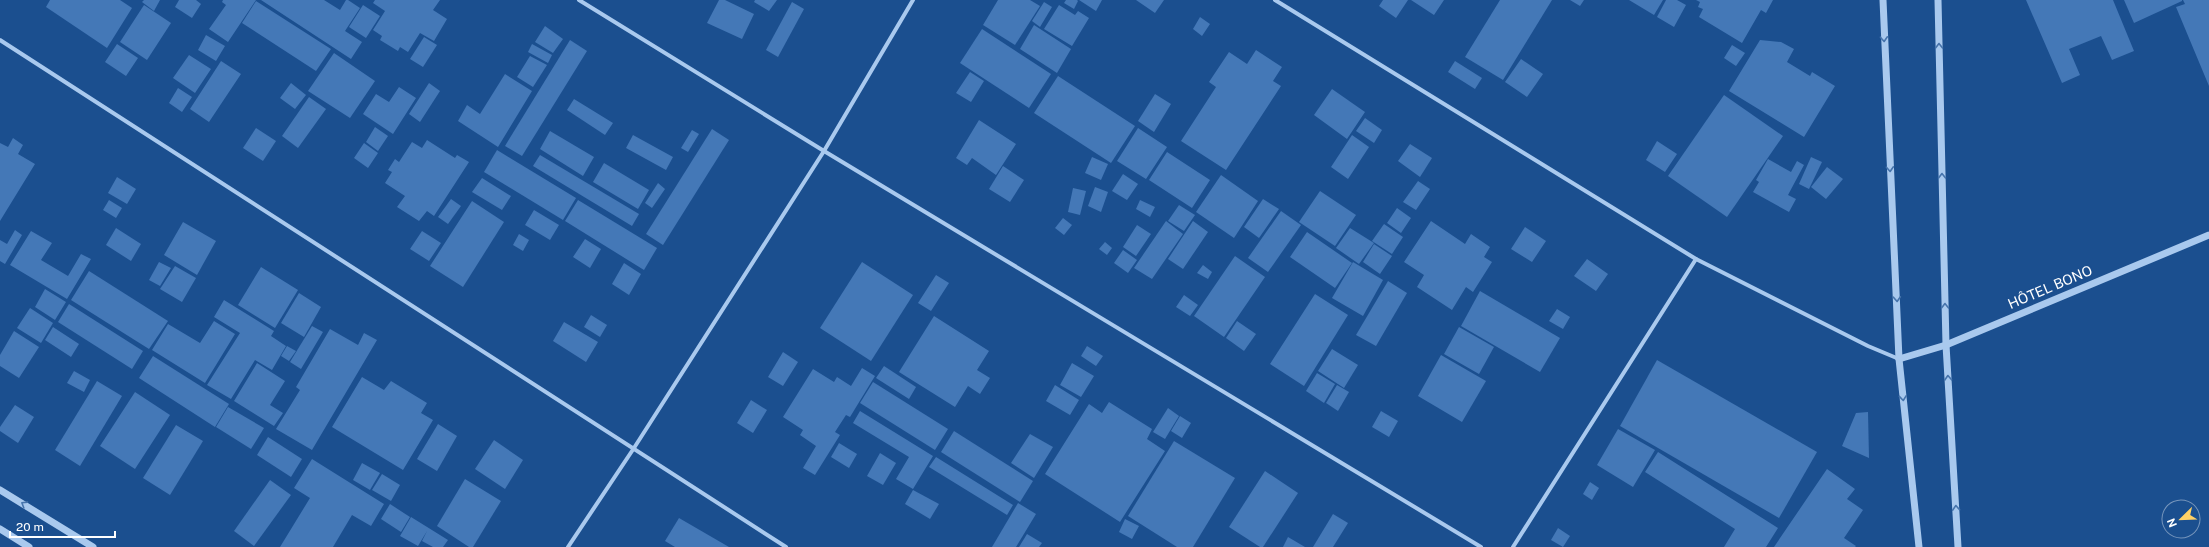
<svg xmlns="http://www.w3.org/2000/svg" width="2209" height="547" viewBox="0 0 2209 547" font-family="'Public Sans',sans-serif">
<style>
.building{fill:#4478b7}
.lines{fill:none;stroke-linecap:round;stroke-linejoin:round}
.minor{stroke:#a9c9ee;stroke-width:4}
.tertiary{stroke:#a9c9ee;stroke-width:7}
.oneway{stroke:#4674ac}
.labels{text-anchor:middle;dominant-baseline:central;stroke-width:3.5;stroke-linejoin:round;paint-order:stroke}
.street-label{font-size:14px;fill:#fff;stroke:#1b4f8f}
</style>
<rect width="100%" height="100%" fill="#1b4f8f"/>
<g class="building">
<polygon points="50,0 120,0 132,8 107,48 46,7"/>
<polygon points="144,0 160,0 154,11 142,2"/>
<polygon points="179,0 196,0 201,4 192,18 175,7"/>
<polygon points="223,0 256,0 228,42 209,29 226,5 222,2"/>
<polygon points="261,0 324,0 340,10 346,0 348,0 360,8 345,31 362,42 351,59"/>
<polygon points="375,0 440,0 433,10 447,19 434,41 420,33 408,52 400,47 398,51 380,40 382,36 373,30 385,11 373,3"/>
<polygon points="719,0 725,0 754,14 742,39 707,23"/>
<polygon points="755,0 777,0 769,11 754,2"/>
<polygon points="998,0 1030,0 1040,6 1015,45 983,25"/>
<polygon points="1066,0 1077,0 1078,1 1074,9 1064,3"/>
<polygon points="1079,0 1102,0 1096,11"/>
<polygon points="1136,0 1164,0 1155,13"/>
<polygon points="1383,0 1408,0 1396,18 1379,6"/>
<polygon points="1411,0 1444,0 1434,15"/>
<polygon points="1500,0 1552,0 1503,80 1465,57"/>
<polygon points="1570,0 1584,0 1580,6"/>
<polygon points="1629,0 1663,0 1654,15"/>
<polygon points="1666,0 1677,0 1686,5 1674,27 1657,17"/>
<polygon points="1696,0 1773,0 1766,13 1761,10 1742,43 1699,17 1703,9 1698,7 1700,2"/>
<polygon points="2026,0 2113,0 2134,51 2112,60 2101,36 2069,49 2080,75 2062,83"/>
<polygon points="2124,0 2182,0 2182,1 2134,23"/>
<polygon points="2183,0 2209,0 2209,86 2176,7 2185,4"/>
<polygon points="256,1 331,49 316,71 242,23"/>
<polygon points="792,2 804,9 778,57 766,50"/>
<polygon points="1044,2 1052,7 1040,27 1032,21"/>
<polygon points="144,5 171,23 147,60 120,42"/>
<polygon points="363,5 380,16 366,38 349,27"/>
<polygon points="1059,5 1075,15 1078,11 1089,18 1072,46 1044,29"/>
<polygon points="1200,17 1210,24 1202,36 1193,29"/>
<polygon points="1034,25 1071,49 1057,73 1020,49"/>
<polygon points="545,26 563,39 553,53 535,42"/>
<polygon points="982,29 1051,74 1029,108 960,63"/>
<polygon points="206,35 225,46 216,61 198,50"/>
<polygon points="424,37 437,45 423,67 410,59"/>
<polygon points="570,40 587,51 522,156 505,146"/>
<polygon points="1760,40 1781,42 1794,49 1787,62 1810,76 1812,72 1835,86 1804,137 1729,91"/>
<polygon points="117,44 138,58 126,76 105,62"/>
<polygon points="532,44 552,55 548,63 528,52"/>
<polygon points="1732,45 1745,53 1736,66 1724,58"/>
<polygon points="1256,50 1282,67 1273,81 1281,86 1226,170 1181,141 1216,87 1209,82 1229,52 1247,64"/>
<polygon points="334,53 375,81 350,118 308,91"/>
<polygon points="189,55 211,69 195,93 173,78"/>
<polygon points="530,56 547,65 533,87 517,77"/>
<polygon points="1521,59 1543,74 1527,97 1505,82"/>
<polygon points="221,61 241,74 209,122 190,109"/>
<polygon points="1455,61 1482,78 1475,89 1448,72"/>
<polygon points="970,72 984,81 971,102 956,93"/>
<polygon points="505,74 532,91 498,147 458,121 467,105 480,114"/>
<polygon points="1058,76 1135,126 1111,163 1034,113"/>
<polygon points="291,83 306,95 295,109 280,98"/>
<polygon points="429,83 440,91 420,122 409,114"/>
<polygon points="399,87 416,98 393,134 363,114 376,94 389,102"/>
<polygon points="178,88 192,97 182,112 169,103"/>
<polygon points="1332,89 1365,112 1347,139 1314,115"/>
<polygon points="1155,94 1171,104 1154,132 1138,121"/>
<polygon points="1724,95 1783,136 1727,217 1668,176"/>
<polygon points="309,97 326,109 298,148 282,136"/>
<polygon points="574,99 613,123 605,135 567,110"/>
<polygon points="1365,118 1382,130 1374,143 1356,131"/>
<polygon points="979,120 1016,144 996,175 972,158 967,165 956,158"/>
<polygon points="375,127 388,136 378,151 366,142"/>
<polygon points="256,128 276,141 263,161 243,148"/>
<polygon points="1138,128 1167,147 1146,179 1117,161"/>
<polygon points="712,129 729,140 663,245 646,234"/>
<polygon points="692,130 699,134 688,152 681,148"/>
<polygon points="550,131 594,157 583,176 540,149"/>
<polygon points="633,135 673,157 666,170 626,148"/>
<polygon points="1352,135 1369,147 1348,179 1331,167"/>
<polygon points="13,138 23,145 18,154 35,164 0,221 0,143 8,147"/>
<polygon points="427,140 455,158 457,155 469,162 434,216 427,211 419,221 397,207 405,196 385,183 392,172 388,170 395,159 399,162 412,142 422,148"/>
<polygon points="1657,141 1677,154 1665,172 1646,160"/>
<polygon points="364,143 378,153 368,168 354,158"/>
<polygon points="1410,144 1432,158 1420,177 1398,161"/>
<polygon points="497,150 576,198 563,220 484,172"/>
<polygon points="1167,152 1210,180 1192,208 1149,180"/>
<polygon points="540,155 639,214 632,226 533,166"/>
<polygon points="1092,157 1108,164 1101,180 1085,173"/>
<polygon points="1811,157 1822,162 1809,189 1799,184"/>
<polygon points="1768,159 1791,172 1797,161 1804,165 1788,195 1796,199 1789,212 1753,192 1759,182 1756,180"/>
<polygon points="604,163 649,190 638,209 593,182"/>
<polygon points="1003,166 1024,180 1010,202 989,189"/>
<polygon points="1827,167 1843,179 1826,199 1811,187"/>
<polygon points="1123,174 1138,184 1127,200 1112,191"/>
<polygon points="1221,175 1258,201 1234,238 1196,212"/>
<polygon points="117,177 136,189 127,204 108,193"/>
<polygon points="482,178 511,196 502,210 472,192"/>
<polygon points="1418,181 1430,189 1416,210 1403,202"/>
<polygon points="658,183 665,189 652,208 645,203"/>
<polygon points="1095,187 1108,192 1101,212 1088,206"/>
<polygon points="1073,188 1086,191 1080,215 1068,212"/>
<polygon points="1320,191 1356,215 1335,246 1299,222"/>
<polygon points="451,199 461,206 448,224 438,217"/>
<polygon points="1263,199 1279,209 1259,238 1244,227"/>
<polygon points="109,200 122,208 116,218 103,210"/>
<polygon points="578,200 657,248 644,270 565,221"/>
<polygon points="1140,200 1155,207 1150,217 1136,209"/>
<polygon points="472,201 504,222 463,287 430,266"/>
<polygon points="1179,205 1195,215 1184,231 1168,221"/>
<polygon points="1397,208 1411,218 1401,233 1387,223"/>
<polygon points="534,210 559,225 550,240 525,225"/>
<polygon points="1281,211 1301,225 1268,272 1248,258"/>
<polygon points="1063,218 1072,225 1064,235 1055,228"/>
<polygon points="1166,221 1183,234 1152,279 1134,268"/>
<polygon points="1193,221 1208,232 1183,269 1168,259"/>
<polygon points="1431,221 1465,244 1471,234 1490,247 1484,257 1492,262 1473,292 1466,287 1452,310 1417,287 1424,275 1404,262"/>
<polygon points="183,222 216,241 197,275 164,255"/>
<polygon points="1384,224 1403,237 1392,254 1372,241"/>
<polygon points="1137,225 1151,234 1136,256 1123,247"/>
<polygon points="1525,227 1546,241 1532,262 1511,249"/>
<polygon points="116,228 141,244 131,261 106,245"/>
<polygon points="1350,228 1374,243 1359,264 1336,248"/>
<polygon points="15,230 22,235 5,264 0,261 0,240 7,244"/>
<polygon points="31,231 52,243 41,260 68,276 81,254 91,259 67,299 10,265"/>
<polygon points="422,231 441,243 429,261 410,249"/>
<polygon points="1307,232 1352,263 1335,288 1290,257"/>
<polygon points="519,234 529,240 523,251 513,245"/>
<polygon points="585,239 601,249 590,268 573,257"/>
<polygon points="1105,242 1112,248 1107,255 1099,249"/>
<polygon points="1374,244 1392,256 1380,274 1363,262"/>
<polygon points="1123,250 1137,260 1128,273 1114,263"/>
<polygon points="1235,256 1265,277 1224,337 1194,316"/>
<polygon points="1587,259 1608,274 1596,291 1574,276"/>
<polygon points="159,262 171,268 160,286 149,280"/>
<polygon points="862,262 913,295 871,361 820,328"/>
<polygon points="1353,262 1383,280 1363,316 1332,298"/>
<polygon points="624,263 641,274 629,295 612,284"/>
<polygon points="1203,265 1212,272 1208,279 1197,273"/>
<polygon points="175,266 196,278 182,302 160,289"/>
<polygon points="261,267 298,290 275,328 238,305"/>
<polygon points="89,271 168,321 149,349 71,300"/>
<polygon points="936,275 949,283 931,311 918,303"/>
<polygon points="1388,281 1407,293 1376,346 1356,335"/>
<polygon points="45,289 66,302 55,320 35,307"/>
<polygon points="1480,291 1560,338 1540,372 1461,326"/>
<polygon points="299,293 321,307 304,337 281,323"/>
<polygon points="1315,294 1348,315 1304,386 1270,364"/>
<polygon points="1184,295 1198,305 1190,316 1176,307"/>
<polygon points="224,300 274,331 271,336 286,346 272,370 255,360 231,399 207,385 240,333 214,317"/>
<polygon points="69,304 143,351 132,369 58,322"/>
<polygon points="30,308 53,323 41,343 17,328"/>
<polygon points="1557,309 1570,317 1563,329 1549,321"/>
<polygon points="591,315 607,325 600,337 584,327"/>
<polygon points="934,316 989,351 977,370 990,378 980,394 968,386 955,407 899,372"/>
<polygon points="214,321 235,334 205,383 152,350 168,324 200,343"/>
<polygon points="1237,321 1256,334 1244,351 1226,338"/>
<polygon points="564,322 598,342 586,362 553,341"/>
<polygon points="312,326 323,332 301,369 290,362"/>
<polygon points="53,327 79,344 71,357 45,340"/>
<polygon points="1459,327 1494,347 1479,374 1444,354"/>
<polygon points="330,329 358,345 364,333 377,340 312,450 276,429 300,390 296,387"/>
<polygon points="14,331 39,347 19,378 0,366 0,355"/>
<polygon points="287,346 296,351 289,361 281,356"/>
<polygon points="1087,346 1103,356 1096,366 1081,356"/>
<polygon points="1332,349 1358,365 1344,388 1318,371"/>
<polygon points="783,352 798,362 783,386 768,377"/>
<polygon points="1441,355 1486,381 1462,422 1418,396"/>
<polygon points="153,356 229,404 215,427 139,378"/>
<polygon points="1657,360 1817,452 1779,518 1620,426"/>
<polygon points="257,363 285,381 270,405 283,413 274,426 234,401"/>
<polygon points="1072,363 1094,376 1081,397 1060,385"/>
<polygon points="884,366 916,387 909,399 876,378"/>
<polygon points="862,368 875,376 850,417 846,415 835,432 840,435 815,475 803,468 816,446 800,435 803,430 783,417 813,369 834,382 837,377 851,386"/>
<polygon points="74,371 90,380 84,392 67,383"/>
<polygon points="1317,373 1335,384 1324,403 1306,391"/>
<polygon points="362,377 384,390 391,381 427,403 421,413 433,420 403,470 332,427"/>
<polygon points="97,381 122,396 80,466 55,450"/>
<polygon points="873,382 948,429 935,450 860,403"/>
<polygon points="1055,385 1079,400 1070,415 1046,401"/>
<polygon points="1337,385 1349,392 1338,411 1326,403"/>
<polygon points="135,392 170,415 135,469 100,446"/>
<polygon points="751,400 767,410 753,433 737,423"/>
<polygon points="1109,402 1152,429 1147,439 1165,451 1120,522 1045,474 1089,404 1102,413"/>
<polygon points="15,405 34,417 18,443 0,431 0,427"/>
<polygon points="228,407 264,428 251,449 216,427"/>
<polygon points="1168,408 1179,416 1165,439 1153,432"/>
<polygon points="860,411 933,456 913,489 896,479 909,457 853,423"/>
<polygon points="1381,411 1398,421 1389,437 1372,427"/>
<polygon points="1868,412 1869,458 1842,446 1856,413"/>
<polygon points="1180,416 1191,423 1182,438 1171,431"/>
<polygon points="438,424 457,436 437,471 417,459"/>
<polygon points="176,425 203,441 170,495 143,478"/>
<polygon points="1618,429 1655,450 1633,487 1597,465"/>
<polygon points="954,431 1033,481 1020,502 941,452"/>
<polygon points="1030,434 1053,447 1034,478 1011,463"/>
<polygon points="268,437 302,459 291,477 257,455"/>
<polygon points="494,440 523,460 505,489 475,469"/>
<polygon points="1174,441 1235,478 1193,547 1177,547 1128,516"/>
<polygon points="839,443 857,454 849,468 831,457"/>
<polygon points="1658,452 1778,528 1766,547 1724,547 1735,529 1645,472"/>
<polygon points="880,453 896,463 883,485 867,476"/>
<polygon points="936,457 1013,505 1007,515 929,467"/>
<polygon points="312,459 384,504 371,526 352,515 333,547 280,547 310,498 294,488"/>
<polygon points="362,463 380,473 370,490 353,480"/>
<polygon points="1827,469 1855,489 1847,499 1863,510 1844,538 1856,546 1855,547 1774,547"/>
<polygon points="1265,471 1298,493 1263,547 1260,547 1229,527"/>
<polygon points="382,474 400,485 391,501 372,490"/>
<polygon points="465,479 501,501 473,547 469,547 437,526"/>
<polygon points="270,480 291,495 254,546 234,531"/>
<polygon points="1590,482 1599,488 1592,500 1583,494"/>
<polygon points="913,490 939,504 930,519 905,504"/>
<polygon points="1018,503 1036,514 1016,547 992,547"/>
<polygon points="390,504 410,517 401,532 381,519"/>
<polygon points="1333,514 1348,523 1333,547 1313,547"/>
<polygon points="411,517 448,540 443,547 433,547 422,541 427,531 418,546 400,536"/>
<polygon points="679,518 729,547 675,547 665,541"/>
<polygon points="1125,519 1139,526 1132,539 1119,532"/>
<polygon points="1558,528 1570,536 1563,547 1551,540"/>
<polygon points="1027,534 1042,543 1039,547 1019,547"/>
<polygon points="1288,537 1305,547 1283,547"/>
</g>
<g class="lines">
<g class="minor">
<polyline points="579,0 824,151 1481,547"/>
<polyline points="1275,0 1696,259 1868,346 1899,359"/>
<polyline points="0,40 786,547"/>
<polyline points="568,547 634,448 824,151 913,0"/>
<polyline points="1513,547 1696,259"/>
</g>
<g class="tertiary">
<polyline points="1883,0 1899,359 1919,547"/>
<polyline points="1938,0 1946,345 1958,547"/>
<polyline points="1899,359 1946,345 2209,235"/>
<polyline points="0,490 93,547"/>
<polyline points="0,529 29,547"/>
</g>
</g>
<defs><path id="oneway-chevron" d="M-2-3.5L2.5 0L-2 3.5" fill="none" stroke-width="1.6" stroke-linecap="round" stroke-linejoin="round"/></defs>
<g class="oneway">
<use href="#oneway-chevron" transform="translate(1884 39) rotate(87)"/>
<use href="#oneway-chevron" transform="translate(1939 46) rotate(-91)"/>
<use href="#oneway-chevron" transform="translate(1890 169) rotate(87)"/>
<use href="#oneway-chevron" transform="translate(1942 176) rotate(-91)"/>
<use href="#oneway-chevron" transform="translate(1897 299) rotate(87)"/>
<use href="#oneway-chevron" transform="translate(1945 306) rotate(-91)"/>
<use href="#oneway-chevron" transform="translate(1948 378) rotate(-93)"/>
<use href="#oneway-chevron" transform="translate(1903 398) rotate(84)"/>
<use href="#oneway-chevron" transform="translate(24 504) rotate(-148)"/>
<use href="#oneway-chevron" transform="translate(1956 508) rotate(-93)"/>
</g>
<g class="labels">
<g class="street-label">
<text transform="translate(2050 287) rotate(-23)">HÔTEL BONO</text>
</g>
</g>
<g transform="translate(2181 519) rotate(247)"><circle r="19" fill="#1b4f8f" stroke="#7695bc"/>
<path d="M0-3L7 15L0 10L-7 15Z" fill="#ffd166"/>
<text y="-6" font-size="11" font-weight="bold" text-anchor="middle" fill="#ffffff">N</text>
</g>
<path d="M10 531v6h105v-6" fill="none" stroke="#ffffff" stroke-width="2"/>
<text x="16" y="531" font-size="12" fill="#ffffff" stroke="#1b4f8f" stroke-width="3" paint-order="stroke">20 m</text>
</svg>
